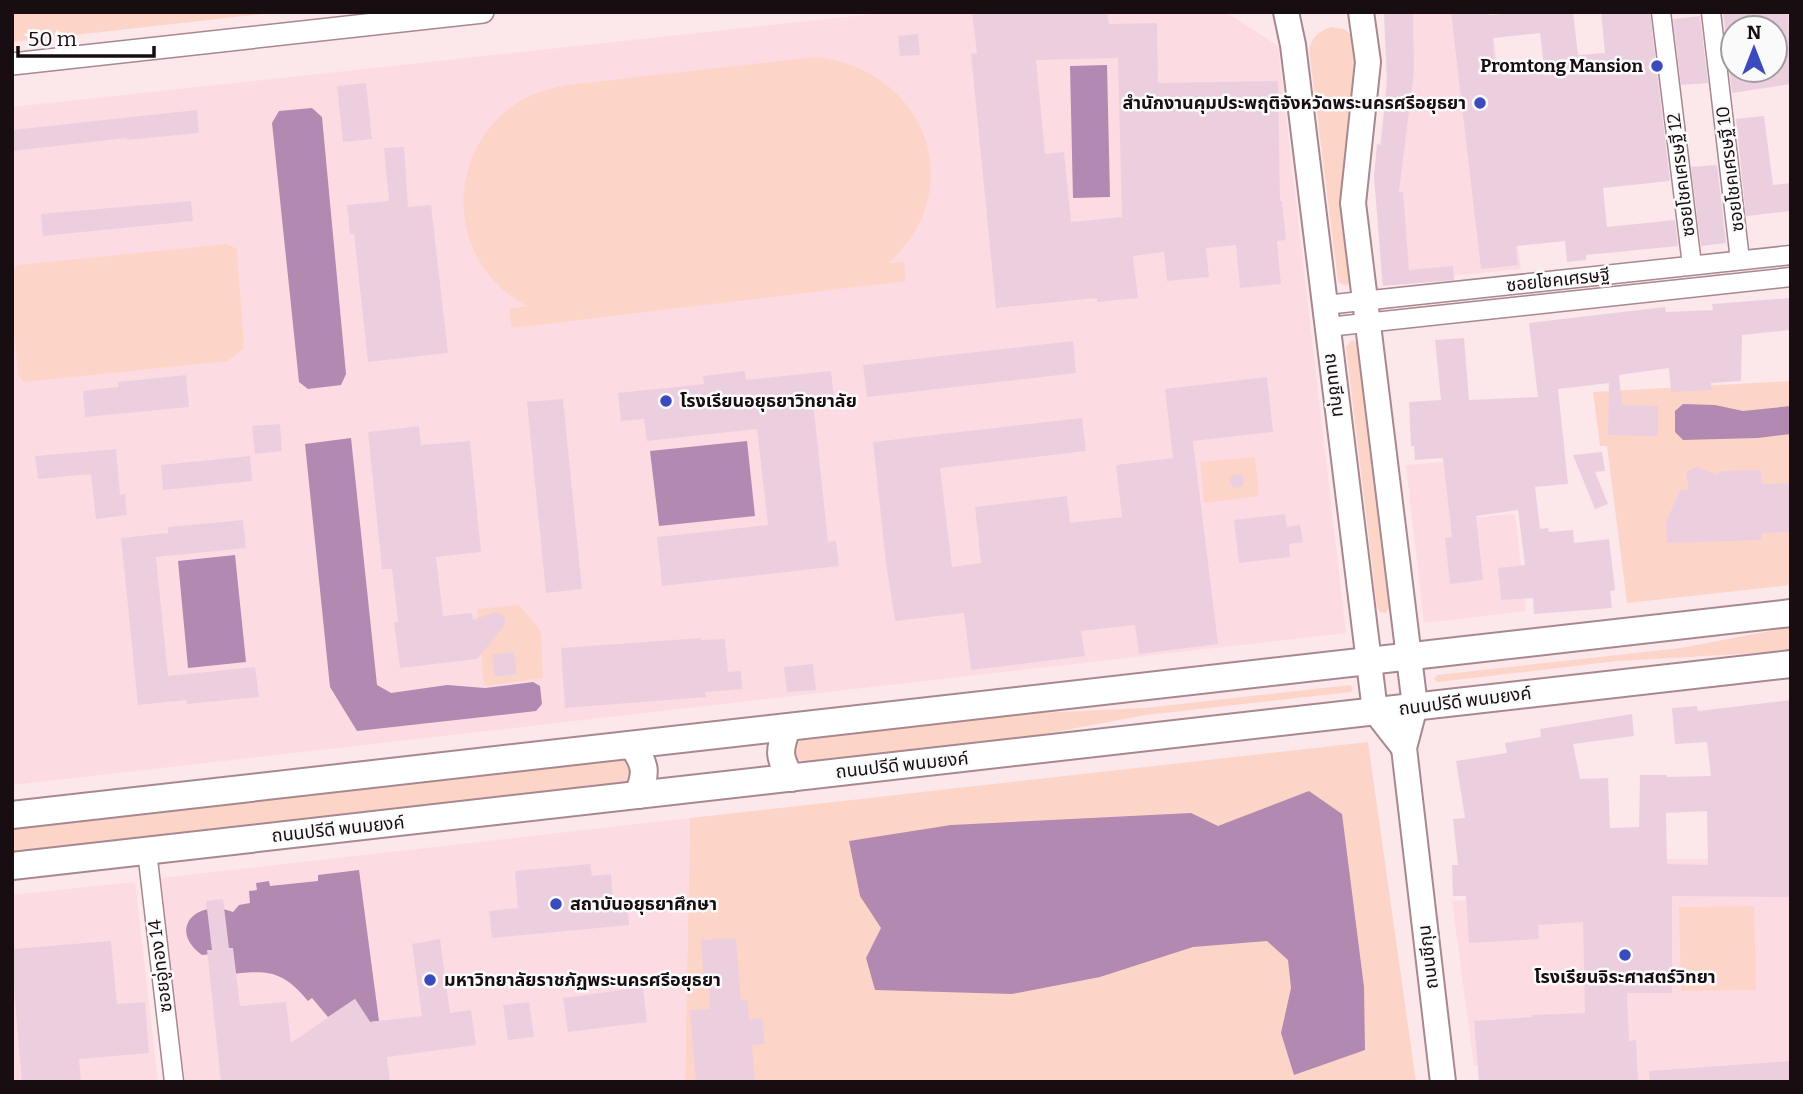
<svg xmlns="http://www.w3.org/2000/svg" width="1803" height="1094" viewBox="0 0 1803 1094" font-family="Bitter,'Noto Sans Thai',serif">
<style>
.built{fill:#fddbe2}
.green{fill:#fdd5c8}
.water{fill:#b189b1}
.building{fill:#eccfdf;fill-rule:evenodd}
.lines{fill:none;stroke-linecap:round;stroke-linejoin:round}
.minor-casing{stroke:#a7888f;stroke-width:21}
.tertiary-casing{stroke:#a7888f;stroke-width:24}
.secondary-casing{stroke:#a7888f;stroke-width:28}
.primary-casing{stroke:#a7888f;stroke-width:30}
.minor{stroke:#fff;stroke-width:18}
.tertiary{stroke:#fff;stroke-width:21}
.secondary{stroke:#fff;stroke-width:24}
.primary{stroke:#fff;stroke-width:26}
.poi-dot{fill:#3b4abd;stroke:#fafafa;stroke-width:2.5}
.labels{text-anchor:middle;dominant-baseline:central;stroke-width:5;stroke-linejoin:round;paint-order:stroke}
.poi-label{font-size:18px;font-weight:bold;fill:#180d10;stroke:#fafafa;text-anchor:start}
.street-label{font-size:18px;fill:#180d10;stroke:#fafafa}
</style>
<rect width="100%" height="100%" fill="#fce7eb"/>
<g class="built">
<polygon points="892,12 1226,12 1278,46 1346,633 12,785 12,107"/>
<polygon points="1384,12 1491,12 1521,269 1382,283 1375,186 1387,76"/>
<polygon points="1465,460 1472,518 1515,514 1526,611 1424,623 1406,465"/>
<polygon points="690,818 685,1082 185,1082 161,878"/>
<polygon points="1582,859 1791,859 1791,1082 1567,1082 1564,1059 1474,1066 1452,901 1581,892"/>
<polygon points="135,882 158,1082 12,1082 12,895"/>
</g>
<g class="green">
<polygon points="12,12 281,12 12,42"/>
<path d="M1331 27 1344 29 1352 36 1358 64 1351 280 1346 286 1338 282 1309 49C1313 36 1318 32 1331 27Z"/>
<path d="M816 57C897 65 955 140 921 220 913 237 902 250 889 263L904 262 906 281 512 328 509 309 527 306C516 300 506 293 497 284 445 232 455 143 517 103 532 93 549 89 567 85Z"/>
<path d="M227 244 237 249 244 348 228 361 24 382 18 375C17 353 6 279 17 265Z"/>
<polygon points="1352,340 1360,345 1391,604 1386,613 1380,612 1377,607 1346,347"/>
<polygon points="1791,381 1791,585 1627,603 1607,446 1600,446 1593,392"/>
<polygon points="1255,457 1259,496 1204,503 1200,462"/>
<polygon points="519,605 541,631 543,678 484,686 477,609"/>
<polygon points="1791,627 1791,651 1617,661 1438,682 1434,679 1437,675 1681,648"/>
<polygon points="1350,685 1353,688 1351,692 1146,715 1017,739 808,763 797,759 794,755 795,743 805,738 1015,714 1145,708"/>
<polygon points="1368,742 1416,1082 685,1082 690,818"/>
<polygon points="623,758 634,762 632,782 626,784 12,854 12,828"/>
<polygon points="1754,906 1756,990 1681,991 1679,907"/>
</g>
<g class="water">
<polygon points="1107,65 1110,197 1073,198 1070,66"/>
<polygon points="312,108 322,117 346,374 341,385 308,389 299,382 272,123 279,111"/>
<polygon points="1683,404 1715,405 1743,411 1791,406 1791,434 1758,438 1683,440 1675,432 1675,411"/>
<polygon points="351,438 377,685 391,693 447,685 485,688 533,682 540,686 542,704 536,711 357,731 330,687 305,444"/>
<polygon points="747,441 755,516 659,526 650,451"/>
<polygon points="235,555 246,662 188,668 178,561"/>
<polygon points="1309,791 1342,814 1364,987 1365,1050 1294,1075 1281,1033 1291,988 1288,960 1267,941 1193,947 1100,977 1012,994 875,990 866,958 881,928 860,896 849,841 951,825 1191,813 1218,826"/>
<path d="M359 870 379 1021 370 1022 355 999 328 1017 312 998 308 1001C283 971 269 970 232 974L230 952 202 955C167 930 196 898 233 912L239 905 250 903 249 891 257 890 256 883 269 881 270 886 318 881V875Z"/>
</g>
<g class="building">
<path d="M972 12H1107L1109 24 1157 23 1158 83 1278 81 1280 201H1282L1286 240 1277 241 1281 284 1240 288 1236 245 1206 248 1209 277 1167 281 1164 252 1133 256 1138 298 1097 302V298L996 308 971 54 977 53ZM1118 58 1122 217 1071 222 1064 152 1045 154 1036 60Z"/>
<polygon points="1384,12 1413,12 1414,72 1399,192 1403,192 1409,270 1453,266 1454,280 1383,286 1374,176 1377,144 1381,145 1387,84"/>
<path d="M1451 12H1488L1489 15 1527 12H1573L1578 55 1605 53 1601 12H1650L1670 181 1603 188 1607 227 1675 220 1678 246 1586 255V260L1567 262 1565 241 1516 246 1518 265 1481 269ZM1540 33 1544 66 1495 71 1493 38Z"/>
<path d="M1723 12H1788L1791 84 1732 93ZM1733 28H1775V70H1733Z"/>
<polygon points="1700,16 1708,83 1681,85 1673,19"/>
<polygon points="918,34 920,55 900,56 898,36"/>
<polygon points="366,83 372,139 343,142 337,86"/>
<polygon points="197,110 199,133 127,140 127,138 12,151 12,130"/>
<polygon points="1764,116 1773,185 1791,183 1791,211 1746,216 1736,119"/>
<polygon points="404,147 408,207 431,205 448,353 368,362 354,234 350,234 347,205 389,201 384,148"/>
<polygon points="1717,165 1726,243 1701,246 1691,167"/>
<polygon points="191,201 193,221 43,236 41,214"/>
<polygon points="1791,298 1791,330 1742,335 1741,381 1711,383 1712,390 1671,392 1669,368 1619,375 1622,405 1658,406 1658,436 1608,435 1609,383 1558,389 1568,484 1535,487 1540,529 1548,528 1549,532 1573,530 1574,543 1609,539 1615,590 1610,591 1612,608 1534,614 1533,598 1501,600 1498,568 1525,565 1518,510 1476,516 1483,580 1450,584 1445,538 1452,537 1443,458 1415,460 1414,446 1411,446 1409,402 1441,400 1435,340 1464,338 1469,400 1538,397 1529,323 1665,307 1666,312 1713,310 1712,304"/>
<polygon points="1073,341 1076,373 867,397 863,365"/>
<polygon points="745,371 746,380 831,371 834,399 813,401 828,542 836,541 839,566 662,586 657,537 768,525 757,429 647,441 644,419 621,421 618,393 704,384 703,376"/>
<polygon points="186,375 189,407 85,417 83,391 118,387 118,382"/>
<polygon points="1267,377 1273,432 1193,441 1218,644 1139,654 1135,625 1081,631 1085,656 971,670 964,613 895,621 886,563 873,442 1082,418 1086,451 940,468 952,567 981,563 975,507 1067,496 1070,523 1122,517 1116,465 1173,458 1165,389"/>
<polygon points="563,399 582,589 546,593 527,402"/>
<polygon points="280,424 282,451 255,454 252,426"/>
<polygon points="419,426 421,445 470,441 481,552 436,557 443,616 472,613 473,620 495,612 504,616 505,621 505,625 477,659 400,668 394,622 398,622 392,569 382,569 368,432"/>
<polygon points="116,449 120,495 125,494 127,515 96,519 91,474 38,479 35,456"/>
<polygon points="1602,452 1605,471 1595,472 1608,504 1595,509 1573,455"/>
<polygon points="250,456 252,481 163,490 161,465"/>
<polygon points="1696,467 1719,475 1719,471 1761,470 1761,484 1791,483 1791,532 1762,533 1762,540 1667,543 1666,522 1680,490 1689,490 1686,475 1688,471"/>
<circle cx="1237" cy="481" r="7"/>
<polygon points="1285,514 1287,527 1300,525 1303,542 1289,544 1290,557 1239,563 1234,520"/>
<polygon points="243,520 246,548 156,557 168,676 255,667 259,697 187,704 187,700 138,705 121,538 168,533 168,527"/>
<polygon points="701,638 701,640 725,639 728,672 741,671 742,689 705,692 706,697 565,708 561,648"/>
<polygon points="514,652 517,674 495,677 492,655"/>
<polygon points="813,664 816,690 787,692 784,667"/>
<path d="M1791 700V897L1672 896V993H1627L1629 1041 1636 1040 1638 1082H1479L1474 1021 1532 1017V1015L1585 1013 1583 922 1538 925 1539 939 1469 943 1466 896H1453L1452 865H1458L1453 819 1465 818 1456 761 1507 753 1505 743 1541 737 1540 729 1632 714 1634 736 1573 744 1580 779 1608 778 1610 828 1639 827 1640 775H1667V777L1711 776 1707 742 1675 744 1672 708 1697 706 1698 711ZM1707 811 1708 865 1667 864 1666 813Z"/>
<polygon points="590,864 592,876 611,874 614,910 628,908 629,925 492,938 489,911 518,908 515,871"/>
<polygon points="223,899 229,948 233,948 240,1006 286,1002 291,1043 355,999 370,1022 422,1016 412,944 440,939 450,1013 471,1010 476,1045 387,1057 390,1082 221,1082 207,950 212,950 206,901"/>
<polygon points="736,938 741,1001 748,1000 749,1020 762,1018 765,1044 752,1045 755,1082 696,1082 690,1010 710,1009 708,981 704,981 701,940"/>
<polygon points="111,941 117,1004 145,1002 149,1053 79,1059 81,1082 22,1082 14,988 12,988 12,949"/>
<polygon points="643,987 647,1022 568,1032 563,998"/>
<polygon points="529,1002 534,1037 508,1040 503,1005"/>
<polygon points="1791,1061 1791,1082 1650,1082 1649,1071"/>
</g>
<g class="lines">
<defs>
<g id="minor">
<polyline points="1661,12 1692,265"/>
<polyline points="1711,12 1740,260"/>
<polyline points="1325,305 1791,255"/>
<polyline points="1328,327 1791,277"/>
<polyline points="147,851 174,1082"/>
</g>
<polyline id="tertiary" points="12,64 483,12"/>
<g id="secondary">
<polyline points="1286,12 1293,45 1375,711 1404,748"/>
<polyline points="1361,12 1368,62 1353,203 1415,706 1404,748 1443,1082"/>
</g>
<g id="primary">
<path d="M787 728C779 750 778 757 791 778"/>
<path d="M632 745C646 765 647 772 638 795"/>
<polyline points="12,815 1791,613"/>
<polyline points="12,866 1791,664"/>
</g>
</defs>
<use href="#minor" class="minor-casing"/>
<use href="#tertiary" class="tertiary-casing"/>
<use href="#secondary" class="secondary-casing"/>
<use href="#primary" class="primary-casing"/>
<use href="#minor" class="minor"/>
<use href="#tertiary" class="tertiary"/>
<use href="#secondary" class="secondary"/>
<use href="#primary" class="primary"/>
</g>
<g class="poi-dot">
<circle cx="1657" cy="66" r="7"/>
<circle cx="1480" cy="103" r="7"/>
<circle cx="666" cy="401" r="7"/>
<circle cx="556" cy="904" r="7"/>
<circle cx="1625" cy="955" r="7"/>
<circle cx="430" cy="980" r="7"/>
</g>
<g class="labels">
<g class="poi-label">
<text x="1643" y="66" text-anchor="end">Promtong Mansion</text>
<text x="1466" y="103" text-anchor="end">สำนักงานคุมประพฤติจังหวัดพระนครศรีอยุธยา</text>
<text x="680" y="401">โรงเรียนอยุธยาวิทยาลัย</text>
<text x="570" y="904">สถาบันอยุธยาศึกษา</text>
<text x="1625" y="977" text-anchor="middle">โรงเรียนจิระศาสตร์วิทยา</text>
<text x="444" y="980">มหาวิทยาลัยราชภัฏพระนครศรีอยุธยา</text>
</g>
<g class="street-label">
<text transform="translate(1730 169) rotate(-97)">ซอยโชคเศรษฐี 10</text>
<text transform="translate(1681 175) rotate(-97)">ซอยโชคเศรษฐี 12</text>
<text transform="translate(1558 280) rotate(-6)">ซอยโชคเศรษฐี</text>
<text transform="translate(1335 385) rotate(83)">ถนนชีกุน</text>
<text transform="translate(1465 701) rotate(-7)">ถนนปรีดี พนมยงค์</text>
<text transform="translate(902 765) rotate(-6)">ถนนปรีดี พนมยงค์</text>
<text transform="translate(338 829) rotate(-6)">ถนนปรีดี พนมยงค์</text>
<text transform="translate(1428 957) rotate(-97)">ถนนชีกุน</text>
<text transform="translate(160 966) rotate(-97)">ซอยอู่ทอง 14</text>
</g>
</g>
<rect width="1803" height="1094" fill="none" stroke="#180d10" stroke-width="28"/>
<g transform="translate(1754 49)"><circle r="33" fill="#fafafa" stroke="#a09b9c" stroke-width="2"/>
<path d="M0-5L12 26L0 18L-12 26Z" fill="#3b4abd"/>
<text y="-10" font-size="19" font-weight="bold" text-anchor="middle" fill="#180d10">N</text>
</g>
<path d="M18 46v10h136v-10" fill="none" stroke="#180d10" stroke-width="3.5"/>
<text x="28" y="46" font-size="21" fill="#180d10" stroke="#fafafa" stroke-width="5" paint-order="stroke">50 m</text>
</svg>
